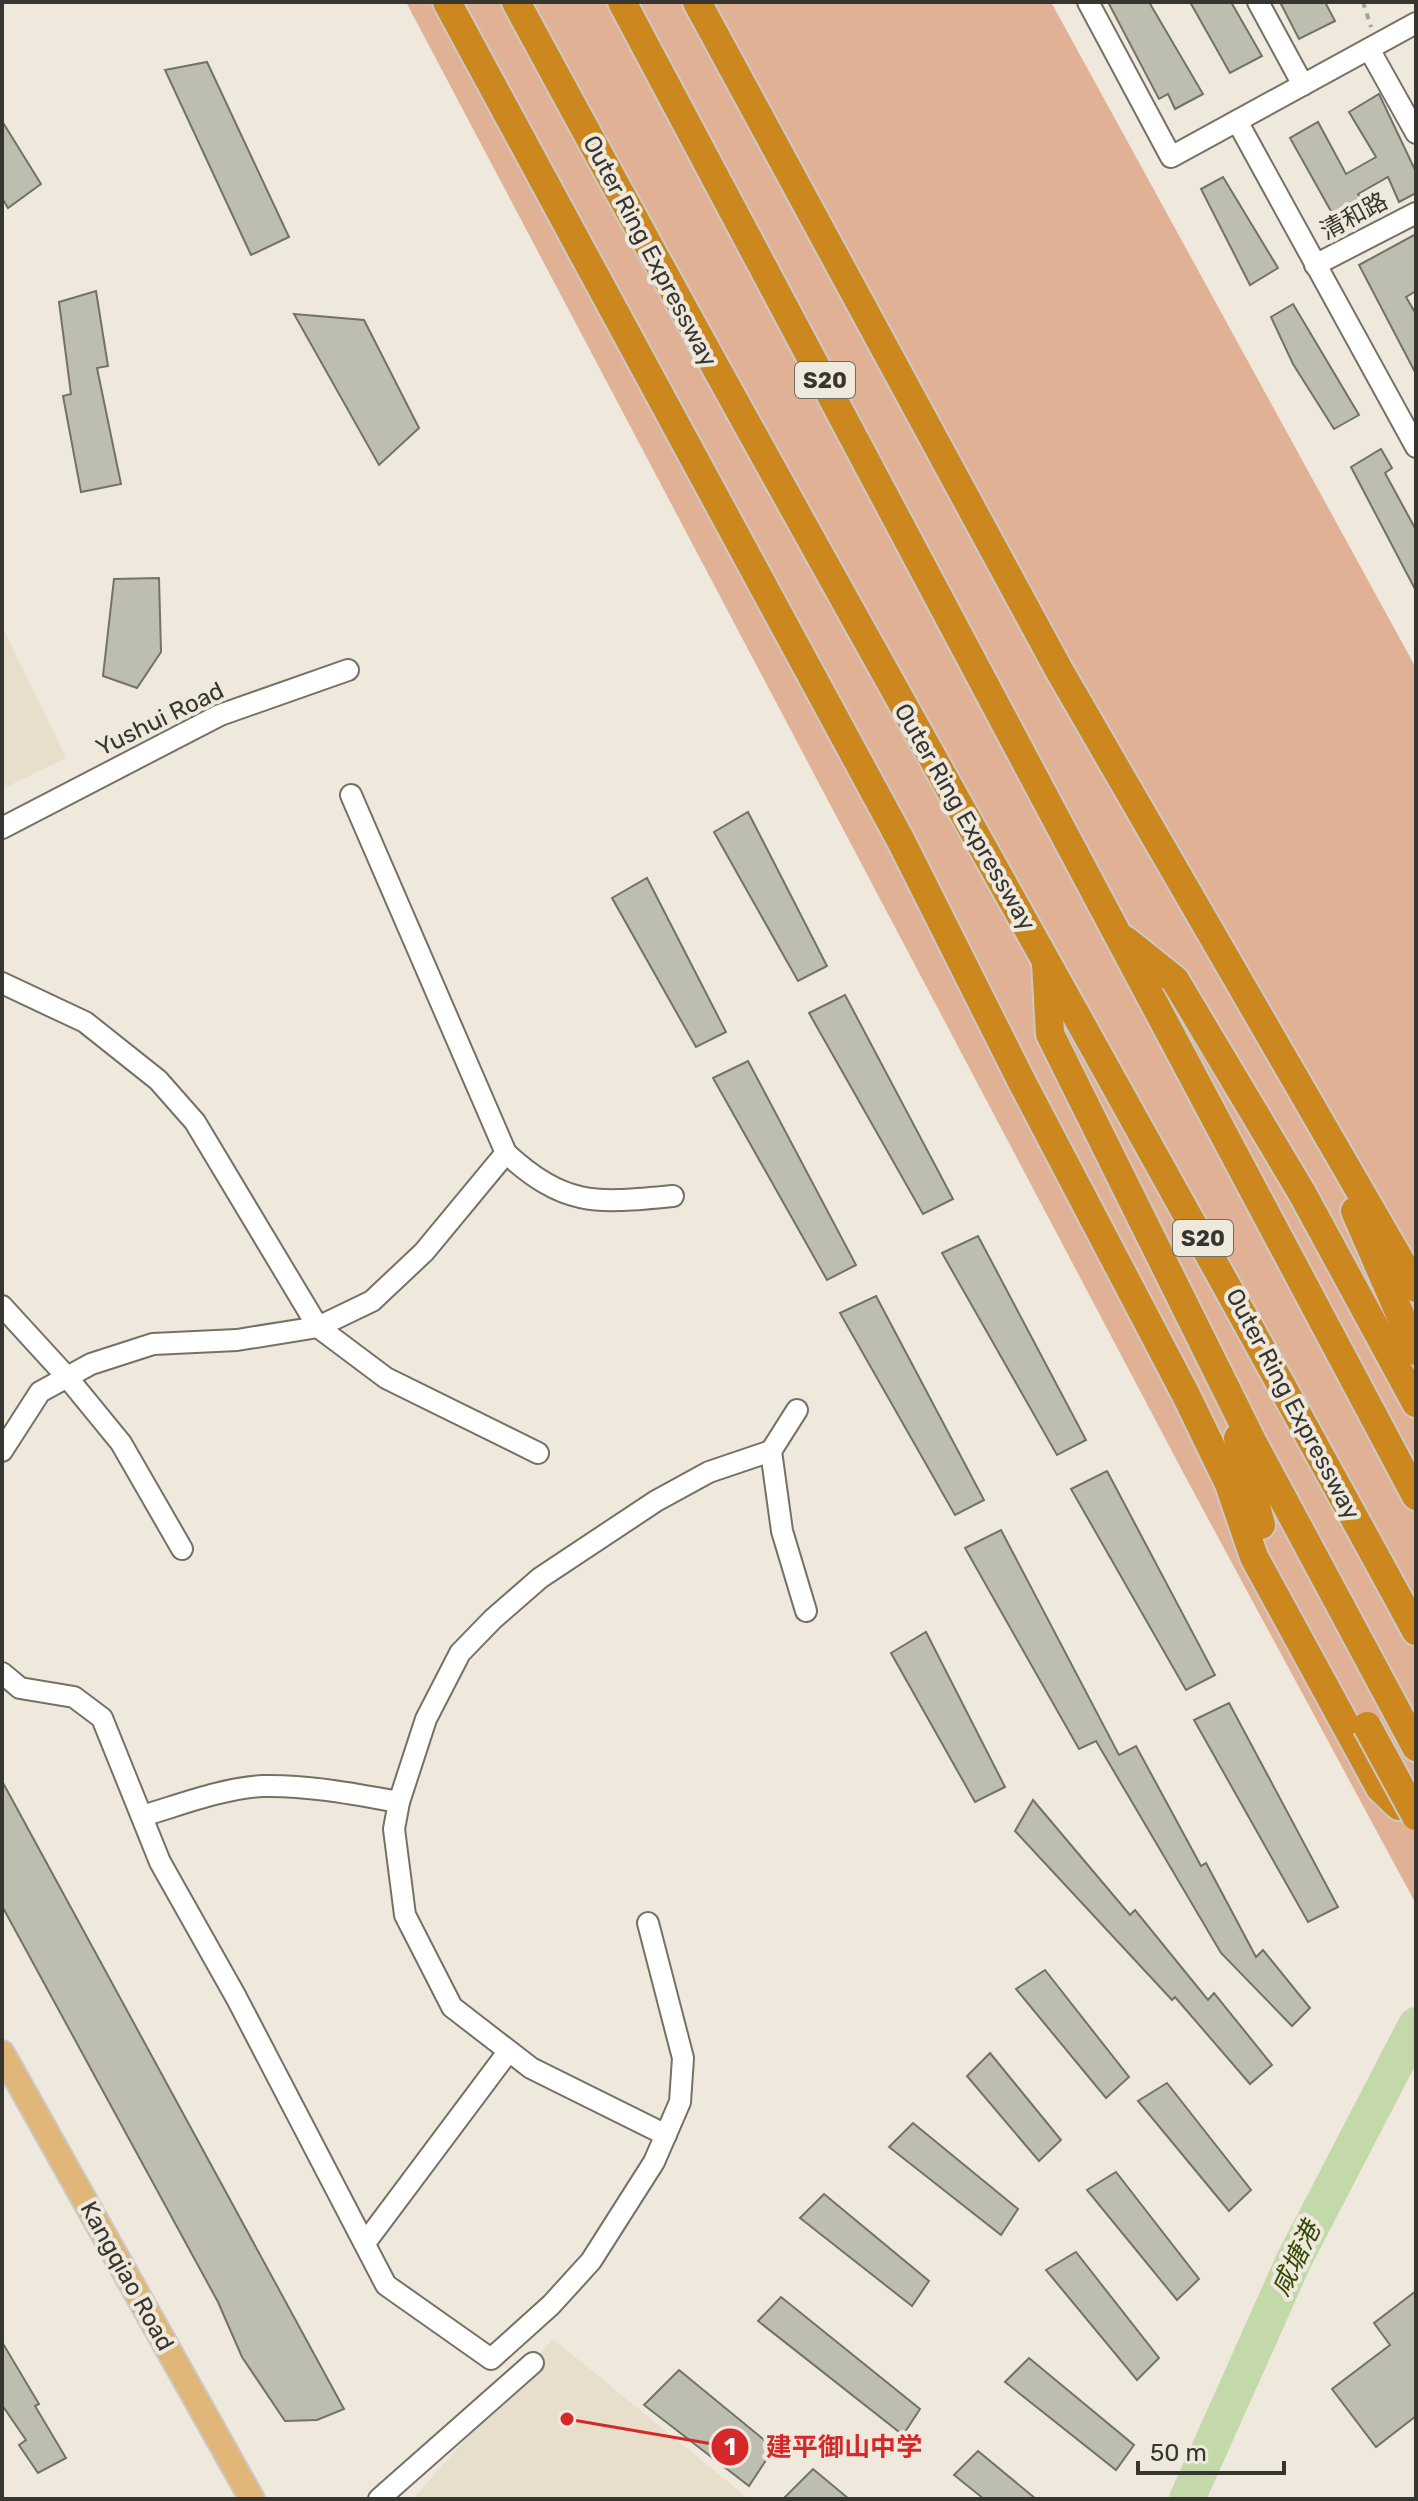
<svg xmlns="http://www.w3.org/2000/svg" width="1418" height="2501" viewBox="0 0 1418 2501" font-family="Rubik,'Noto Sans SC',sans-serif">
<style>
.built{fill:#e7dfcb}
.forest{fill:#e0b195}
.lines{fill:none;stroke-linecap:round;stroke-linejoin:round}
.river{stroke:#c3d9aa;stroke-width:36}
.building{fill:#bdbdb0;stroke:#727266;stroke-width:2}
.minor-casing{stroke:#757165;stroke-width:24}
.major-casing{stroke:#cbcac9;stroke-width:28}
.highway-casing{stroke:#cbcac9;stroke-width:32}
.path{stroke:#a6a298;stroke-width:4;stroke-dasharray:6 6;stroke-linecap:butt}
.minor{stroke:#fff;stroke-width:20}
.major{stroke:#e1b779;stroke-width:24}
.highway{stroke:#cd871f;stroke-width:28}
.highway-bridge-casing{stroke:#cbcac9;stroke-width:32;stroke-linecap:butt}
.highway-bridge{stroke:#cd871f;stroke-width:28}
.labels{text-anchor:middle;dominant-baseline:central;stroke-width:8;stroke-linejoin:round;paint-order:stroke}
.shield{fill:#eee9dc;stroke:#6e6b64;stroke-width:2}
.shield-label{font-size:22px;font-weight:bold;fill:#373530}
.street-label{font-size:24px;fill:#373530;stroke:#eee9dc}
.water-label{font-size:26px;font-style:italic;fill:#324a01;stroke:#eee9dc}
.leader{fill:none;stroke:#d62828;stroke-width:3}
.callout-dot{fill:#d62828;stroke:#eee9dc;stroke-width:3}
.mark-label{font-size:24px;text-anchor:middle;font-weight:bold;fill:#fff}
.callout-label{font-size:26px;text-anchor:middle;font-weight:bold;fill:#d62828;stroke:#eee9dc;stroke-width:8;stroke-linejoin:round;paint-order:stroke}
</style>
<rect width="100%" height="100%" fill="#eee9dc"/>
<g class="built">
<polygon points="2,626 66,758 2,789"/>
<polygon points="553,2339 749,2499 413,2499"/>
</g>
<polygon class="forest" points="406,2 1051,2 1416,668 1416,1904 1185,1476"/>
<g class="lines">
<polyline class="river" points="1187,2499 1294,2260 1416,2025"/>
</g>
<g class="building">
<polygon points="1108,2 1149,2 1203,94 1175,109 1168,94 1159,99"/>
<polygon points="1190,2 1231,2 1262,56 1230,73"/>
<polygon points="1280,2 1325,2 1335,21 1299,39"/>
<polygon points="207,62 289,237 251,255 165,70"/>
<polygon points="1379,94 1416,172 1416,193 1399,202 1388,177 1358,194 1369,212 1341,229 1290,138 1318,122 1346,174 1376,157 1349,112"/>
<polygon points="2,121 41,184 8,208 2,198"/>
<polygon points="1223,177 1278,268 1250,285 1201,189"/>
<polygon points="1416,234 1416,291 1406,297 1416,314 1416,374 1359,265"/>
<polygon points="96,291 108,366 97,368 121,484 81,492 63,396 71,394 59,302"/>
<polygon points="1293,304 1359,415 1334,429 1293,364 1271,317"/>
<polygon points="294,314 364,320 419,428 379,465"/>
<polygon points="1381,449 1392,468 1385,473 1416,530 1416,591 1351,467"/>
<polygon points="159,578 161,652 137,688 103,676 114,579"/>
<polygon points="748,812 827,966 798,981 714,832"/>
<polygon points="647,878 726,1032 696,1047 612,898"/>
<polygon points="845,995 953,1199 923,1214 809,1013"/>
<polygon points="748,1061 856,1265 827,1280 713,1078"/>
<polygon points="978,1236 1086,1440 1057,1455 942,1253"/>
<polygon points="876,1296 984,1500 955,1515 840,1313"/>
<polygon points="1107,1471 1215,1675 1186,1690 1071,1489"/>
<polygon points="1001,1530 1119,1755 1136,1746 1201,1866 1206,1863 1256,1957 1263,1950 1310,2008 1292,2026 1221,1953 1096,1741 1079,1749 965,1548"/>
<polygon points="926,1632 1005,1787 975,1802 891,1653"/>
<polygon points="1229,1703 1338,1907 1308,1922 1194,1720"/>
<polygon points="2,1781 344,2409 317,2420 285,2421 242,2357 218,2302 2,1906"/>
<polygon points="1033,1800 1130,1915 1135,1910 1208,2000 1214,1993 1272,2065 1250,2084 1175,1997 1172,2000 1015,1831"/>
<polygon points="1045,1970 1129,2077 1106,2098 1016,1989"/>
<polygon points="990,2053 1061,2140 1039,2161 967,2076"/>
<polygon points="1167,2083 1251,2190 1229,2211 1138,2101"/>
<polygon points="913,2123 1018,2209 1001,2235 889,2147"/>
<polygon points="1116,2172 1199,2279 1177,2300 1087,2190"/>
<polygon points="824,2194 929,2281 912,2306 800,2218"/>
<polygon points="1076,2252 1159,2358 1137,2380 1046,2270"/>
<polygon points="1416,2291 1416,2416 1376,2447 1332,2389 1390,2345 1374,2323"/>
<polygon points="781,2297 920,2409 903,2435 758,2321"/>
<polygon points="2,2342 39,2404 35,2406 66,2458 38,2473 19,2445 26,2440 2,2405"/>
<polygon points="1029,2358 1134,2445 1116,2470 1005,2382"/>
<polygon points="679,2370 774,2448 749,2486 644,2405"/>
<polygon points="978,2451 1036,2499 984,2499 954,2475"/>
<polygon points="813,2469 849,2499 783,2499"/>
</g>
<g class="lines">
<defs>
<g id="minor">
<polyline points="1088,2 1171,157 1416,23"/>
<polyline points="1258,2 1303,85"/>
<polyline points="1369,49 1416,133"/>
<polyline points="1237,121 1416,447"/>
<polyline points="1315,265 1416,213"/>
<path d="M351 795 506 1153C566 1208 597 1203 673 1196"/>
<polyline points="2,828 220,715 348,670"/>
<polyline points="2,983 85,1022 158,1080 195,1122 318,1327 386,1378 538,1453"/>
<polyline points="2,1306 67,1377 121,1443 182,1549"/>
<polyline points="797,1410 771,1451 782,1531 806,1611"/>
<polyline points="2,1451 40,1392 91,1364 153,1344 237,1340 318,1327 372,1301 424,1252 506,1153"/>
<polyline points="2,1673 20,1688 74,1697 102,1718 160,1862 236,1997 386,2285 491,2359 551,2305 591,2261 654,2162 680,2102 683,2058 648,1923"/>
<path d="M142 1816C180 1805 223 1788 263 1786 309 1785 354 1794 399 1802"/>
<polyline points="666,2135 531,2068 452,2007 405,1915 394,1829 399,1802 426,1719 460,1653 493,1619 540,1578 656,1501 709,1472 771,1451"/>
<polyline points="365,2243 508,2052"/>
<polyline points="379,2499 533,2363"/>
</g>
<polyline id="major" points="2,2053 252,2499"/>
<g id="highway">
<polyline points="447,2 900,839 1022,1082 1186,1395 1229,1484 1254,1557 1380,1788 1399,1806 1416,1809"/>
<path d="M516 2C811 548 1120 1086 1416 1631"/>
<polyline points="622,2 1416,1496"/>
<polyline points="697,2 1059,670 1416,1288"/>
<polyline points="1125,940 1175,980 1302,1193 1416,1403"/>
<polyline points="1046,963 1050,1034 1252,1441 1416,1747"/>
<polyline points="1355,1211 1416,1351"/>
<polyline points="1238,1438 1261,1525"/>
</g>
</defs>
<use href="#minor" class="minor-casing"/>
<use href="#major" class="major-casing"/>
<use href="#highway" class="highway-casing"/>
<polyline class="path" points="1363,2 1371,27"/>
<use href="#minor" class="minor"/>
<use href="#major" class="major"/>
<use href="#highway" class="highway"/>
<defs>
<polyline id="highway-bridge" points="1367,1726 1416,1816"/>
</defs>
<use href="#highway-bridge" class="highway-bridge-casing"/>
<use href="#highway-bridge" class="highway-bridge"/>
</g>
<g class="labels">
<g class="shield">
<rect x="795" y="362" width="60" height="36" rx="6"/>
<rect x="1173" y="1220" width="60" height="36" rx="6"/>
</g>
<g class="shield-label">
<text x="825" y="380">S20</text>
<text x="1203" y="1238">S20</text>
</g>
<g class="street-label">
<text transform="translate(1354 216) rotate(-28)">清和路</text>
<text transform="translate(650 251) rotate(62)">Outer Ring Expressway</text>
<text transform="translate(160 719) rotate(-26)">Yushui Road</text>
<text transform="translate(965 817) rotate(60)">Outer Ring Expressway</text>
<text transform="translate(1293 1404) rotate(62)">Outer Ring Expressway</text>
<text transform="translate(127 2276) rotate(61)">Kangqiao Road</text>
</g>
<g class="water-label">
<text transform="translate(1296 2259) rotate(-64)">咸塘港</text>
</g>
</g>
<path class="leader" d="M567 2419L730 2447"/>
<g class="callout-dot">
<circle cx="567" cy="2419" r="8"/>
<circle cx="730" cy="2447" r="20"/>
</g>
<g class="mark-label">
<text x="730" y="2455">1</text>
</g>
<g class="callout-label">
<text x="844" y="2456">建平御山中学</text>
</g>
<rect width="1418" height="2501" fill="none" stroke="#373530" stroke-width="8"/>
<path d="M1138 2461v12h146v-12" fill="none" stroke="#373530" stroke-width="4"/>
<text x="1150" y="2461" font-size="24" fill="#373530" stroke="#eee9dc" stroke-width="6" paint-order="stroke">50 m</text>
</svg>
